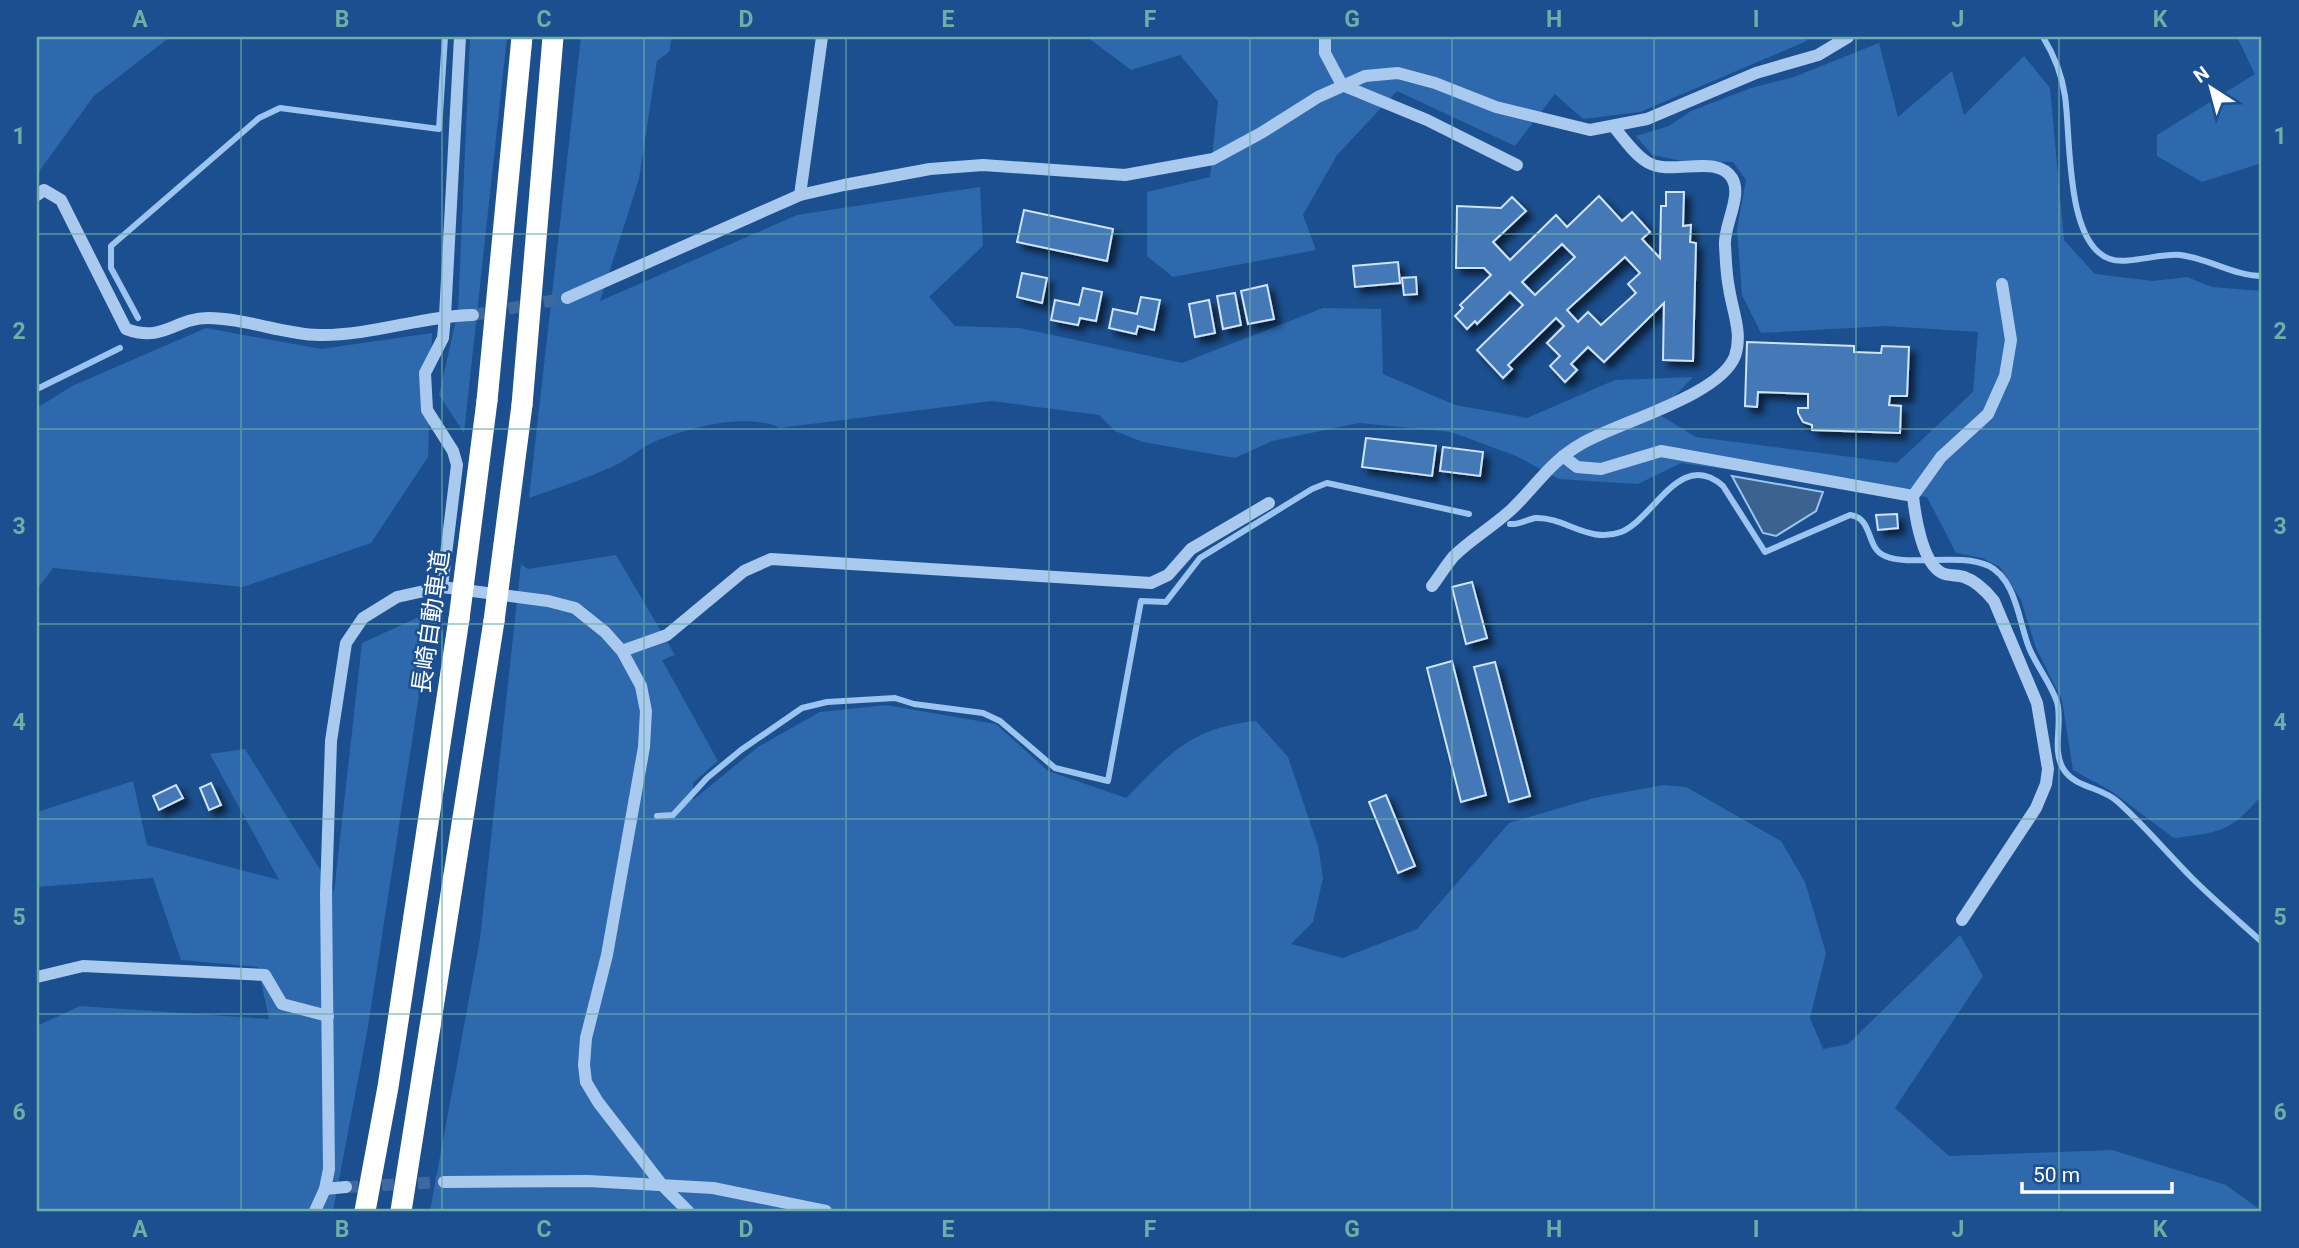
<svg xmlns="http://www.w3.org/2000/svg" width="2299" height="1248" viewBox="0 0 2299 1248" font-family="Roboto,'Noto Sans JP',sans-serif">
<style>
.green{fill:#2e69ad}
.water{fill:#3c6290;stroke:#9cc4f0;stroke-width:2}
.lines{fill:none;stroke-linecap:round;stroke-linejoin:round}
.stream{stroke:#9cc4f0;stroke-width:6}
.building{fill:#4478b7;stroke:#cfe3fa;stroke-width:2;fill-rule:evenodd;filter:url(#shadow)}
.minor-tunnel{stroke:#3d69a0;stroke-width:12;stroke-dasharray:12 6;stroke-linecap:butt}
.minor{stroke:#a9c9ee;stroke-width:12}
.highway{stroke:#fff;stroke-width:21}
.highway-bridge{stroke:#fff;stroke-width:21}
.grid{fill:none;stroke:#6fada8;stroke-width:2;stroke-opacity:0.55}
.labels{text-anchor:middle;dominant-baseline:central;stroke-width:5;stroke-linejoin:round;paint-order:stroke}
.street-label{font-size:24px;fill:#fff;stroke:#1b4f8f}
.neatline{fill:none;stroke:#6fada8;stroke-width:2.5}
.grid-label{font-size:23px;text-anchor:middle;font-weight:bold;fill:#6fada8}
</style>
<defs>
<filter id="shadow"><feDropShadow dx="6" dy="6" stdDeviation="3.5" flood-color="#0009"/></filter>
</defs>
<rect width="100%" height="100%" fill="#1b4f8f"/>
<g class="green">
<polygon points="37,37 170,37 94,96 37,174"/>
<polygon points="470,37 507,37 464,433 439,395 458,311"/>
<path d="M581 37H672L669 52 657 61 639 179 600 301 797 215 980 187 983 246 929 297 955 326 1020 328 1182 363 1323 308 1381 309 1383 374 1455 405 1527 418 1615 380 1693 377 1658 414 1696 437 1897 463 1973 392 1978 332 1887 326 1761 333 1742 295 1737 229 1746 180 1733 162 1682 161 1652 155 1636 136 1669 126 1691 111 1751 88 1794 77 1879 43 1898 117 1952 71 1964 115 2024 56 2050 88 2064 240 2095 274 2153 281 2187 277 2212 287 2262 291V795C2230 832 2222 832 2174 838L2111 791 2073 770 2062 700 2036 648 2021 600 2000 567 1982 558 1956 553 1927 497 1681 463 1638 484 1559 479 1516 456 1451 432 1359 423 1272 441 1235 458 1143 442 1115 431 1099 415 992 401 780 428C747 412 688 428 656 441 641 447 629 459 614 466 587 478 558 488 529 498Z"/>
<polygon points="1087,37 1806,37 1807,41 1640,112 1583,119 1555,94 1515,146 1397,91 1337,155 1303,215 1316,250 1173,277 1147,256 1147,192 1210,177 1218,101 1180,55 1131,70"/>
<polygon points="2237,37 2262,37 2262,163 2202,182 2157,156 2157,135 2255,74"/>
<polygon points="206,328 321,349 432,333 428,457 371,543 243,587 53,568 37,589 37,408 72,386"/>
<path d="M616 555 675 655 662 660 718 761 693 783V800L758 747 820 712 886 705 996 724 1048 771 1126 798C1171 753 1190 728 1256 721L1288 757 1318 846 1323 878 1313 922 1291 944 1343 958 1417 929 1509 823 1594 798 1663 785 1686 787 1781 841 1805 882 1826 953 1810 1018 1823 1049 1848 1044 1960 935 1983 976 1895 1108 1949 1156 2112 1150 2226 1185 2262 1211H430L480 939 521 564 528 569Z"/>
<polygon points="432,611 368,1027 333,1211 37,1211 37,1026 80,1006 269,1019 258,967 181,960 153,878 37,887 37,812 133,781 147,845 279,880 210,754 245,749 334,892 362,643"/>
</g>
<polygon class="water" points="1732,476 1823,492 1816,511 1776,536 1763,533"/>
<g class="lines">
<g class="stream">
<path d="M2043 37C2054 55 2062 75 2065 96 2071 137 2065 244 2110 259 2127 265 2161 253 2180 255 2208 258 2234 276 2262 276"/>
<polyline points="138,318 111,268 111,246 259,118 280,108 439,129 445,37"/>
<polyline points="37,389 120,348"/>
<path d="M1510 524C1520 525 1527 519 1536 518 1565 517 1589 544 1621 532 1654 519 1680 448 1723 486L1765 552 1850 515C1874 518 1865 548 1885 556 1911 567 1960 552 1989 566 2017 580 2019 625 2030 650 2038 668 2051 684 2057 702 2063 723 2051 751 2064 770 2076 788 2102 787 2118 802 2144 825 2167 853 2192 878 2214 900 2239 921 2262 942"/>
<polyline points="657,816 673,815 707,778 741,750 802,708 827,702 895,698 914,704 983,713 1000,721 1055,768 1108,781 1141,601 1166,602 1200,558 1312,489 1327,483 1469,514"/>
</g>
</g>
<g class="building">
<path d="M1666 192H1684L1683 226 1691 225 1690 242 1696 243 1693 361 1663 360 1664 303 1604 362 1588 347 1571 364 1577 370 1565 382 1550 366 1560 356 1547 343 1564 326 1556 318 1508 365 1512 369 1503 378 1477 350 1523 305 1510 292 1477 324 1475 321 1467 329 1455 316 1463 308 1460 305 1491 275 1484 268H1456L1457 206 1501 208 1512 197 1526 211 1493 242 1510 260 1556 215 1567 227 1599 196 1622 221 1632 212 1650 232 1642 239 1660 258 1661 206H1666ZM1562 244 1575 257 1535 295 1522 282ZM1625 257 1640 273 1628 284 1636 293 1601 325 1588 312 1578 322 1567 310Z"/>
<polygon points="1024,210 1113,229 1107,261 1017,242"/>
<polygon points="1398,262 1400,283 1355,287 1353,266"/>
<polygon points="1022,273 1047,278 1042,303 1017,297"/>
<polygon points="1416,277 1417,294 1404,295 1402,278"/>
<polygon points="1267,285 1274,319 1248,324 1241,291"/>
<polygon points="1083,288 1102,292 1096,321 1080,318 1078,325 1051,320 1055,300 1079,305"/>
<polygon points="1235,293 1241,325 1223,329 1217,296"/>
<polygon points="1141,297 1160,300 1154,330 1138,326 1136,334 1109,328 1113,309 1137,314"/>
<polygon points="1209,300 1215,333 1195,337 1189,304"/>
<polygon points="1747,342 1854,346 1854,352 1881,353 1882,346 1909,347 1907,396 1890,396 1889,405 1901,406 1900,433 1812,430 1812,425 1803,422 1798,413 1798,408 1808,408 1808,394 1758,392 1757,407 1745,406"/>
<polygon points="1366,438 1436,446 1432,476 1362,467"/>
<polygon points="1443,447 1483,452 1480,476 1440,471"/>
<polygon points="1897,514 1898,528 1878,530 1876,515"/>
<polygon points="1472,582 1487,638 1466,644 1452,587"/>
<polygon points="1452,661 1486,795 1461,802 1427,668"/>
<polygon points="1495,662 1530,796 1509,802 1474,667"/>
<polygon points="211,783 221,805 209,810 200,788"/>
<polygon points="176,785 183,798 159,810 153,796"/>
<polygon points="1386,795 1415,866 1398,873 1369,802"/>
</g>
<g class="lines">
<g class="minor-tunnel">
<polyline points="473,315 567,298"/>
<polyline points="346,1187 444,1182"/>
</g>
<g class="minor">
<polyline points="1325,37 1325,53 1342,85 1427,120 1517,165"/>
<path d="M37 195 44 190 61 200 126 329C164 343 175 318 208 318 245 318 282 334 319 335 371 336 422 316 473 315"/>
<polyline points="800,195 822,37"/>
<polyline points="567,298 800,195 844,185 930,169 983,165 1125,175 1213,159 1261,133 1318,97 1365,76 1398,73 1435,83 1496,107 1590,130 1647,119 1756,73 1818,55 1848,37"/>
<polyline points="1563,456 1577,467 1601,469 1661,451 1913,496"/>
<path d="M1432 586C1439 577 1446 565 1454 556 1471 539 1494 526 1512 509 1536 486 1551 461 1581 444 1618 422 1720 396 1735 356 1743 333 1732 310 1729 288 1726 274 1726 260 1725 246 1723 226 1743 196 1732 178 1716 153 1671 177 1647 162 1634 154 1624 139 1614 127"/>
<polyline points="442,587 457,465 453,451 427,410 425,373 443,338 445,316 460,37"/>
<polyline points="622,651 667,635 744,571 771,559 1151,583 1168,575 1191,549 1269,503"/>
<path d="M1962 920 2036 808 2046 784 2048 769 2037 703 1994 601C1986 591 1976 581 1964 577 1957 575 1948 576 1942 573 1922 563 1915 515 1913 496L1941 457 1988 414 2005 376 2011 340 2002 284"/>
<polyline points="37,977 83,966 265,975 282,1004 328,1016"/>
<polyline points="444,1182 588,1181 713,1188 826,1211"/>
<polyline points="325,1189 346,1187"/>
<polyline points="315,1211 325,1189 329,1169 326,894 331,741 346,643 363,618 397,597 442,587 548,601 575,608 605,632 622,651 641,686 646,711 644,747 607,955 586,1038 584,1065 586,1082 598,1102 662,1185 688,1211"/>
</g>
<g class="highway">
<polyline points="487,401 522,37"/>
<polyline points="522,405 553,37"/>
<polyline points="365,1211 388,1087 459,619"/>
<polyline points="401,1211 494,621"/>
</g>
<g class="highway-bridge">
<polyline points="459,619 487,401"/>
<polyline points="494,621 522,405"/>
</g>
</g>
<path class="grid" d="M241 37V1211M442 37V1211M644 37V1211M846 37V1211M1049 37V1211M1250 37V1211M1452 37V1211M1654 37V1211M1856 37V1211M2059 37V1211M37 234H2262M37 429H2262M37 624H2262M37 819H2262M37 1014H2262"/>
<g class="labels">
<g class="street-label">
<text transform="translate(431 622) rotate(-82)">長崎自動車道</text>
</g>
</g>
<rect width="2299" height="1248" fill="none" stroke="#1b4f8f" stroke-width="77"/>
<g transform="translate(2211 88) rotate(324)" stroke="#1b4f8f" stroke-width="5" paint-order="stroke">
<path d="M0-5L12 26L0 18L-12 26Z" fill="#ffffff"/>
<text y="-10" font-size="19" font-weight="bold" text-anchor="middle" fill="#ffffff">N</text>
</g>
<path d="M2022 1182v10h150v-10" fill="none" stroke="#ffffff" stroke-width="3.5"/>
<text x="2033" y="1182" font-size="21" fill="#ffffff" stroke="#1b4f8f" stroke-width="5" paint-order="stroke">50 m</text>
<rect x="38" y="38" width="2222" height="1172" class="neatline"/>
<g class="grid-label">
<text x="140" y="27">A</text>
<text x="342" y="27">B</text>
<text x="544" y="27">C</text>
<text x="746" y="27">D</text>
<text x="948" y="27">E</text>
<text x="1150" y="27">F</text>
<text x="1352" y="27">G</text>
<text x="1554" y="27">H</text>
<text x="1756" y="27">I</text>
<text x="1958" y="27">J</text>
<text x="2160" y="27">K</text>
<text x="19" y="144">1</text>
<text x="2280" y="144">1</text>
<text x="19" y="339">2</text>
<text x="2280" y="339">2</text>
<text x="19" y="534">3</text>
<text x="2280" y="534">3</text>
<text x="19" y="730">4</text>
<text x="2280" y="730">4</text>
<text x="19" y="925">5</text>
<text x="2280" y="925">5</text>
<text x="19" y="1120">6</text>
<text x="2280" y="1120">6</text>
<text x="140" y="1237">A</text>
<text x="342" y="1237">B</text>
<text x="544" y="1237">C</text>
<text x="746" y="1237">D</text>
<text x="948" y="1237">E</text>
<text x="1150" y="1237">F</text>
<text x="1352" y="1237">G</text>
<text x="1554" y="1237">H</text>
<text x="1756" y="1237">I</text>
<text x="1958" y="1237">J</text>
<text x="2160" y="1237">K</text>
</g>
</svg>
